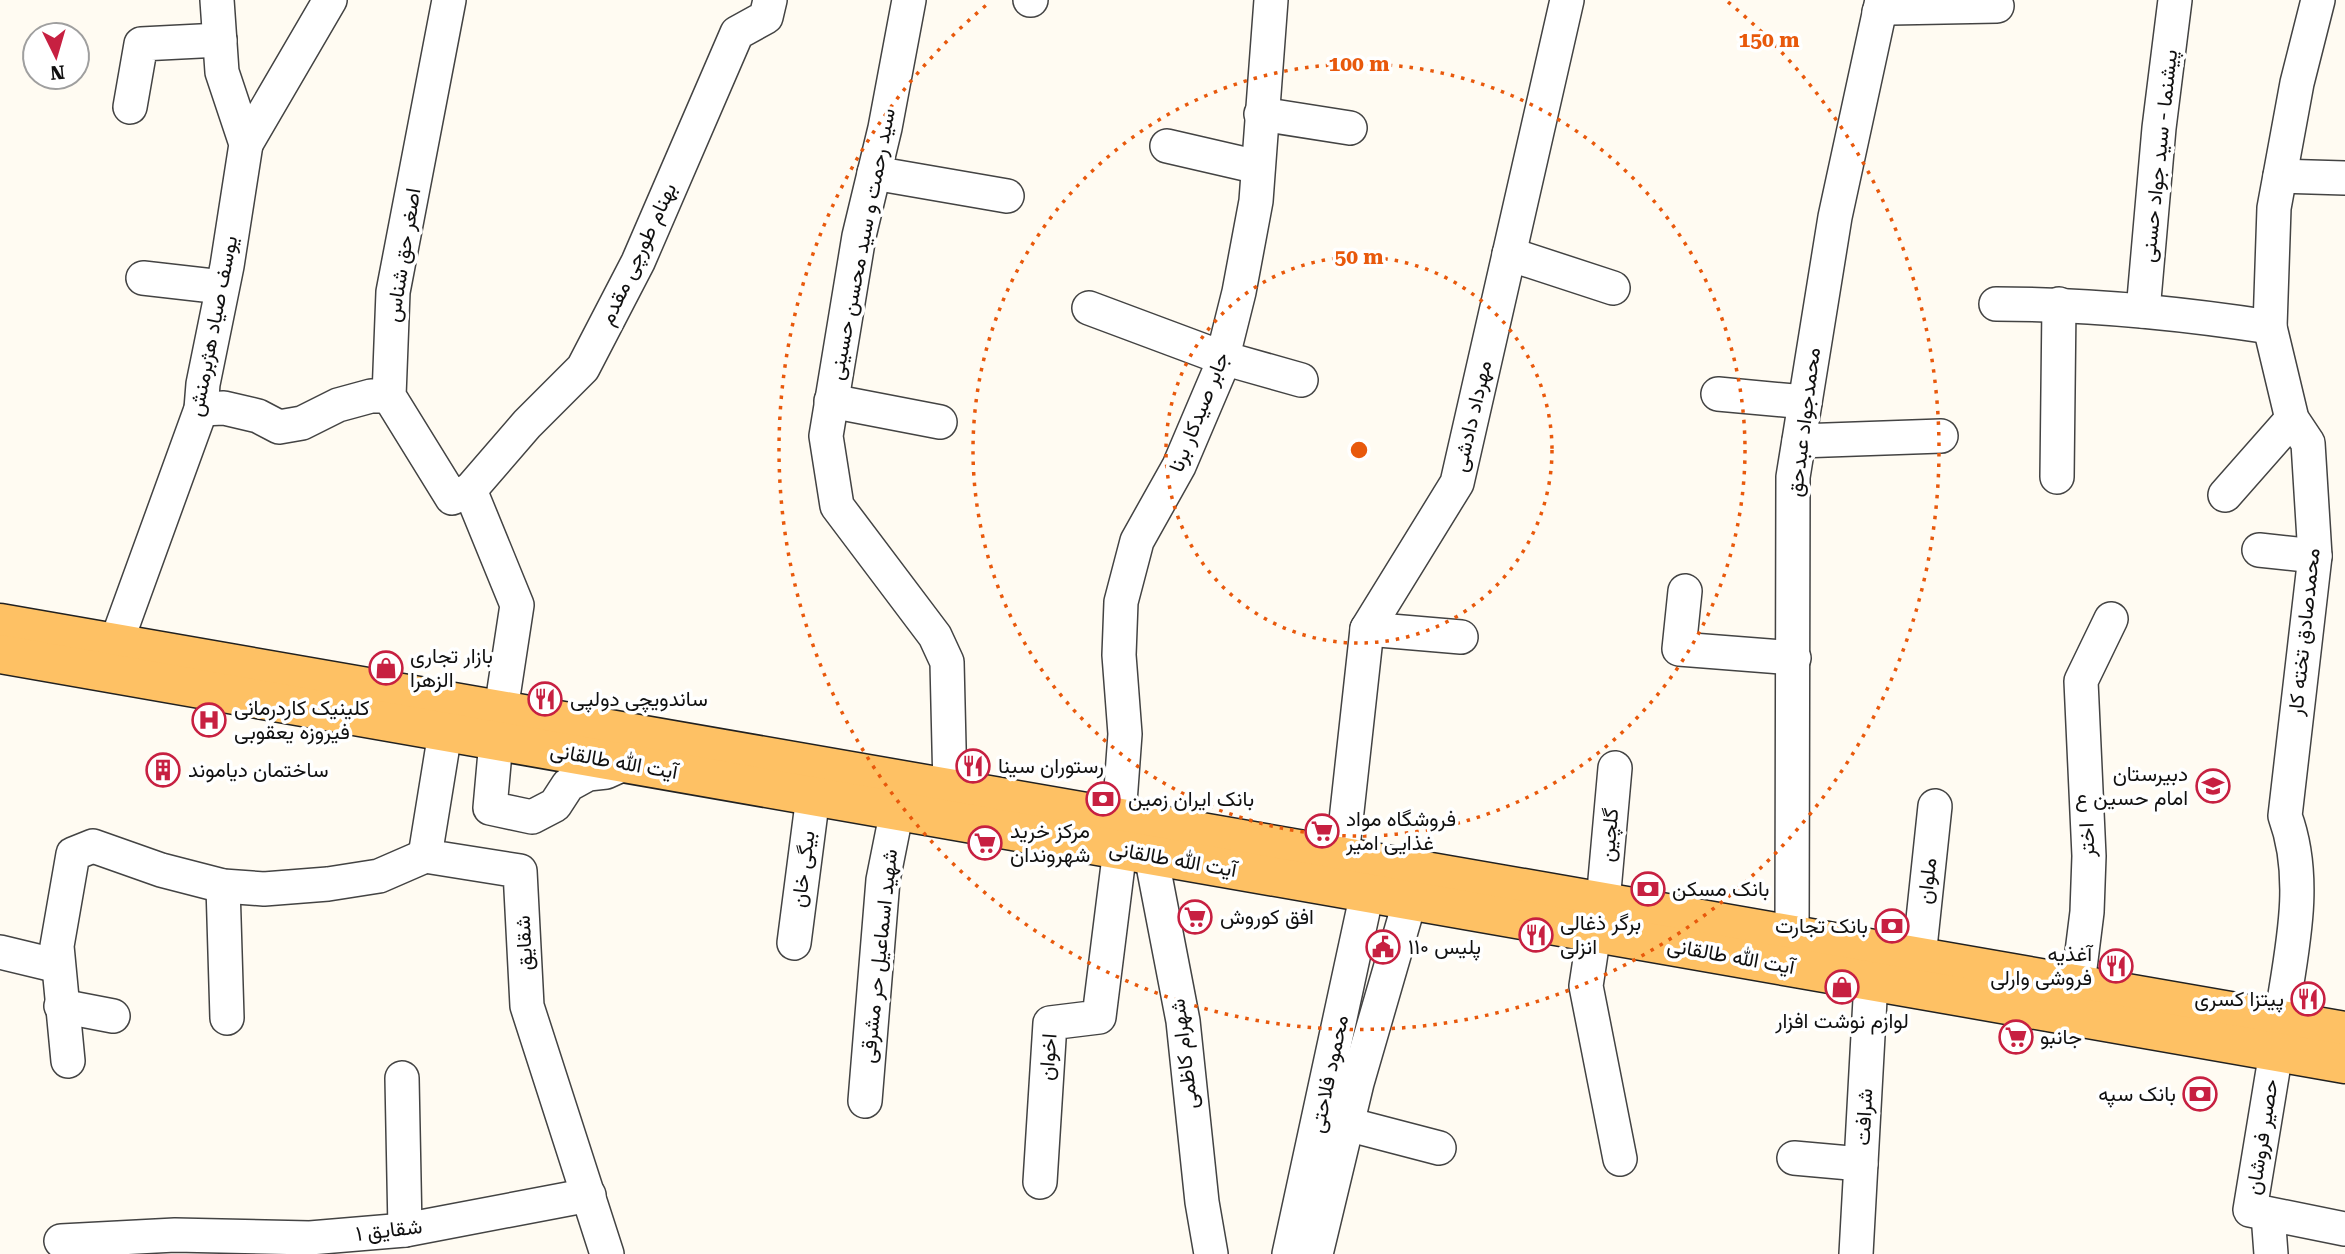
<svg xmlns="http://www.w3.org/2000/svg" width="2345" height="1254" viewBox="0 0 2345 1254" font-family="'Roboto Serif',Vazirmatn,serif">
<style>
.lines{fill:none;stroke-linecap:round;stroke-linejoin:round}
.minor-casing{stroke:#434343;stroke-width:36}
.major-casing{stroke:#212121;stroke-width:41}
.minor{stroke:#fff;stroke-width:33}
.major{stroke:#fec164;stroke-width:38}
.ring{fill:none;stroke:#e8590c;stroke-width:3.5;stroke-dasharray:3.5 7}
.labels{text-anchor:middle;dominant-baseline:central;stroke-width:7;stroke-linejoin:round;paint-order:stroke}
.street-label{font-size:21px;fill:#101010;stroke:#fff}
.poi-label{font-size:21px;fill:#101010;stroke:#fff;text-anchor:start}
.centre{fill:#e8590c;stroke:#fff;stroke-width:3.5}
.ring-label{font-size:21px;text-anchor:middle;font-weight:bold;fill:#e8590c;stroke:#fff;stroke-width:7;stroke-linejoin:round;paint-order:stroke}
</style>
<rect width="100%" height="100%" fill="#fffbf2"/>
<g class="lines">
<defs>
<g id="minor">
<polyline points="449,0 393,292 389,396 452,498 470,490 517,605 501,710"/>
<polyline points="909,0 885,128 859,236 826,436 837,506 935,636 947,662 950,788"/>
<polyline points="1030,0 1031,0"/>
<polyline points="1879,12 1891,8 1997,6"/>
<polyline points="130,107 141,44 220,40"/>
<polyline points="1261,114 1350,128"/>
<polyline points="246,144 330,0"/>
<polyline points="1167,146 1258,167"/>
<polyline points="874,173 1007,196"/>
<polyline points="2280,176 2345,178"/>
<polyline points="1509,254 1613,288"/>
<polyline points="143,278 222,287"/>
<path d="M1996 304C2088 304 2179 313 2270 327"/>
<polyline points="1089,308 1223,358 1301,380"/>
<polyline points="2143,311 2159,128 2175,0"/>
<polyline points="1718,394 1805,402"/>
<polyline points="831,401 940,422"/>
<polyline points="201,409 224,408 258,416 279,427 302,423 338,405 371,396 389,396"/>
<polyline points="1799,441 1941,436"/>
<polyline points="2057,477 2059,304"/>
<polyline points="470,490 527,424 583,368 638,262 737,33 766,17 770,0"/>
<polyline points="2225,495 2292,419"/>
<polyline points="2259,550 2315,556"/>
<polyline points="1685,591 1679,649 1794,658"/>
<polyline points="1367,629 1461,637"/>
<polyline points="116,643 201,409 203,384 227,266 246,144 222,72 217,0"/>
<polyline points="449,708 425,856 520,871 527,1006 607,1254"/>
<polyline points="496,741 490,808 532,817 555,805 568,785 588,774 606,772 626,763"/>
<polyline points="1119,816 1125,734 1119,655 1121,602 1137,541 1179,466 1219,372 1239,292 1256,201 1271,0"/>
<polyline points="1151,855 1183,1021 1202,1202 1211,1254"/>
<polyline points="1342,857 1367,629 1457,483 1567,0"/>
<polyline points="223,886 227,1018"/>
<polyline points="1603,902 1615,768"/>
<polyline points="1594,933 1586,986 1620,1159"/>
<polyline points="1792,935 1793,477 1835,217 1882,0"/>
<polyline points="794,943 813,796"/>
<polyline points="0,952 58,966"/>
<polyline points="1919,957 1935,806"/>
<polyline points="2078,984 2087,912 2089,856 2081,681 2111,619"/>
<polyline points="61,1006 113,1016"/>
<path d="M2281 1020C2291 953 2309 881 2285 816L2315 556 2308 443 2292 419 2270 327 2274 208 2297 83 2318 0"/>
<polyline points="2276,1052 2250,1210 2345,1229"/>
<polyline points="68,1061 57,946 73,854 93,846 161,870 223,886 264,889 328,884 379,876 425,856"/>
<polyline points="402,1078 405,1230"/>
<polyline points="865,1101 883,880 897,810"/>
<polyline points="1347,1124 1439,1148"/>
<polyline points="1794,1158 1861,1164"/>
<polyline points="1040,1182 1050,1023 1099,1017 1120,849"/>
<polyline points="2268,1214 2271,1254"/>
<polyline points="61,1241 175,1235 310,1238 405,1230 589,1195"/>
<polyline points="1289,1254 1367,893"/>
<polyline points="1316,1254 1357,1083 1410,900"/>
<polyline points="1856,1254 1871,981"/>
</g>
<g id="major">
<polyline points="0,623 2345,1031"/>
<polyline points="0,654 2345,1064"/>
</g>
</defs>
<use href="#minor" class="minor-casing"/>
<use href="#major" class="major-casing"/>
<use href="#minor" class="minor"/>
<use href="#major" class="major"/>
</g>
<g class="ring">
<circle cx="1359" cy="450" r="193"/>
<circle cx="1359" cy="450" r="386"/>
<path d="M1728 2A580 580 0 1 1 990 2"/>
</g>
<defs>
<symbol id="shop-ring" viewBox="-11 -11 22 22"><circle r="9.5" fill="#fff" stroke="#c72041" stroke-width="1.5"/><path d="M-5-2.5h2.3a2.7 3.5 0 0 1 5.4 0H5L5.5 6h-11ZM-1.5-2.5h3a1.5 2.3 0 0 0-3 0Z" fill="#c72041"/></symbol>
<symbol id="restaurant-ring" viewBox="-11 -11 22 22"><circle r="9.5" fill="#fff" stroke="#c72041" stroke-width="1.5"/><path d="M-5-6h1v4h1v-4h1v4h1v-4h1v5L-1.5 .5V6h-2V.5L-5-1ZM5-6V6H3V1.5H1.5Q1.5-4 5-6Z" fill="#c72041"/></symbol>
<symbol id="hospital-ring" viewBox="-11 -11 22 22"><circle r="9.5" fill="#fff" stroke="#c72041" stroke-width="1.5"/><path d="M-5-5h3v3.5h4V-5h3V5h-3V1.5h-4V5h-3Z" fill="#c72041"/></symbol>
<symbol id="building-ring" viewBox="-11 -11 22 22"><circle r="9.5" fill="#fff" stroke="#c72041" stroke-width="1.5"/><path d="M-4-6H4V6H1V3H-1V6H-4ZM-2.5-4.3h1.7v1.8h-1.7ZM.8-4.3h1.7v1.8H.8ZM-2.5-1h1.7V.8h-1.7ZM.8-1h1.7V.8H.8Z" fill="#c72041"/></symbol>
<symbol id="school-ring" viewBox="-11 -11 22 22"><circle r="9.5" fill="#fff" stroke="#c72041" stroke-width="1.5"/><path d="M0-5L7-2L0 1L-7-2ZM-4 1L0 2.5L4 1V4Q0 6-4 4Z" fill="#c72041"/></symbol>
<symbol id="bank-ring" viewBox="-11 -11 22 22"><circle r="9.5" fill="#fff" stroke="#c72041" stroke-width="1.5"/><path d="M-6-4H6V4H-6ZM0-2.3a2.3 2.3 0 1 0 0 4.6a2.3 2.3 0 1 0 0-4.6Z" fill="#c72041"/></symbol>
<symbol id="supermarket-ring" viewBox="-11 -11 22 22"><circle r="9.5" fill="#fff" stroke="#c72041" stroke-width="1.5"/><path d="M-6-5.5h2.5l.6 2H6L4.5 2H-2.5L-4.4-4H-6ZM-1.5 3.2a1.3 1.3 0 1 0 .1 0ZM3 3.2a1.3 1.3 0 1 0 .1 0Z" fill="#c72041"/></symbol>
<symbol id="civic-ring" viewBox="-11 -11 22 22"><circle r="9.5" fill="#fff" stroke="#c72041" stroke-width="1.5"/><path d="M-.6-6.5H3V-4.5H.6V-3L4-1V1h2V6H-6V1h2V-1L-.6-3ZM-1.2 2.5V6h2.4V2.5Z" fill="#c72041"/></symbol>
</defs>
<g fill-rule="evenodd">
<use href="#shop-ring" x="367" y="649" width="38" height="38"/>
<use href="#restaurant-ring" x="526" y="680" width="38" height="38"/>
<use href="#hospital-ring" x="190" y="701" width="38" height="38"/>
<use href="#restaurant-ring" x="954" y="747" width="38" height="38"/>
<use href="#building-ring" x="144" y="751" width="38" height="38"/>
<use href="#school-ring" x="2194" y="767" width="38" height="38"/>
<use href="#bank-ring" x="1084" y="780" width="38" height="38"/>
<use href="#supermarket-ring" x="1303" y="812" width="38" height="38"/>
<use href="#supermarket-ring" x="966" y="824" width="38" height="38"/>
<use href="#bank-ring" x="1629" y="870" width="38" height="38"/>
<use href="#supermarket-ring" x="1176" y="898" width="38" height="38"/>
<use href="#bank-ring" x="1873" y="907" width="38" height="38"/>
<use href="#restaurant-ring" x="1517" y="916" width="38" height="38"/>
<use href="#civic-ring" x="1364" y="928" width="38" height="38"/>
<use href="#restaurant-ring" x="2097" y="947" width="38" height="38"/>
<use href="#shop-ring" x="1823" y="968" width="38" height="38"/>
<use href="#restaurant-ring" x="2289" y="980" width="38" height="38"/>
<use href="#supermarket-ring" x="1997" y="1018" width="38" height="38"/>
<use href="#bank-ring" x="2181" y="1075" width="38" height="38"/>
</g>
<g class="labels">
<g class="street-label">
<text transform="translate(2159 156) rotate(-84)">پیشنما - سید جواد حسنی</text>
<text transform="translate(862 244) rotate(-79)">سید رحمت و سید محسن حسینی</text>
<text transform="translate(638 254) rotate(-65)">بهنام طورچی مقدم</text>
<text transform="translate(403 255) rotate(-81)">اصغر حق شناس</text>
<text transform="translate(213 326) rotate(-79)">یوسف صیاد هژبرمنش</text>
<text transform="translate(1199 412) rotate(-68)">جابر صیدکار برنا</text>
<text transform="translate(1472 416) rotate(-77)">مهرداد دادشی</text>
<text transform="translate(1804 422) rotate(-83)">محمدجواد عبدحق</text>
<text transform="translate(2304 632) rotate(-84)">محمدصادق تخته کار</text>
<text transform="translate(614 761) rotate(10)">آیت الله طالقانی</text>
<text transform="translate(1609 835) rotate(-85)">گلچین</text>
<text transform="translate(2087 840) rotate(-92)">اختر</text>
<text transform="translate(1173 859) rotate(10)">آیت الله طالقانی</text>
<text transform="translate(803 869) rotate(-83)">بیگی خان</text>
<text transform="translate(1927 881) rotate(-84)">ملوان</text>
<text transform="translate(524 943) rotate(-93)">شقایق</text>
<text transform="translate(879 956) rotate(-84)">شهید اسماعیل حر مشرقی</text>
<text transform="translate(1731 956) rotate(10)">آیت الله طالقانی</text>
<text transform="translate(1184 1054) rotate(-97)">شهرام کاظمی</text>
<text transform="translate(1048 1057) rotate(-86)">اخوان</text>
<text transform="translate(1329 1074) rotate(-78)">محمود فلاحتی</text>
<text transform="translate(1864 1117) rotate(-87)">شرافت</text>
<text transform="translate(2262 1137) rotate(-81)">حصیر فروشان</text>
<text transform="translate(389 1230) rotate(-7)">شقایق ۱</text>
</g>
<g class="poi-label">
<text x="410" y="656">بازار تجاری<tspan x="410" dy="24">الزهرا</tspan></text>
<text x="570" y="699">ساندویچی دولپی</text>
<text x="234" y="708">کلینیک کاردرمانی<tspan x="234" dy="24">فیروزه یعقوبی</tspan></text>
<text x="998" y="766">رستوران سینا</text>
<text x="188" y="770">ساختمان دیاموند</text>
<text x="2188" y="774" text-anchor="end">دبیرستان<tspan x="2188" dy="24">امام حسین ع</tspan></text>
<text x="1128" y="799">بانک ایران زمین</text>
<text x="1346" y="819">فروشگاه مواد<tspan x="1346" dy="24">غذایی امیر</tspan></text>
<text x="1010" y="831">مرکز خرید<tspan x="1010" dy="24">شهروندان</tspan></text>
<text x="1672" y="889">بانک مسکن</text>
<text x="1220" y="917">افق کوروش</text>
<text x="1560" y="923">برگر ذغالی<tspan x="1560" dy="24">انزلی</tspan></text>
<text x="1868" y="926" text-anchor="end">بانک تجارت</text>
<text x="1408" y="947">پلیس ۱۱۰</text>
<text x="2092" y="954" text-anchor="end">آغذیه<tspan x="2092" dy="24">فروشی وارلی</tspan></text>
<text x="2284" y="999" text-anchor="end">پیتزا کسری</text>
<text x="1842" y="1021" text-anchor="middle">لوازم نوشت افزار</text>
<text x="2040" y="1037">جانبو</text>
<text x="2176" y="1094" text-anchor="end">بانک سپه</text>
</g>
</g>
<circle cx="1359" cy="450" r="10" class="centre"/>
<g class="ring-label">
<text x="1769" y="47">150 m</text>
<text x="1359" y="71">100 m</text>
<text x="1359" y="264">50 m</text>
</g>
<g transform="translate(56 56) rotate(175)"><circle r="33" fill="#ffffff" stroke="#9f9f9f" stroke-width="2"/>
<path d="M0-5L12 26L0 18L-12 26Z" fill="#c72041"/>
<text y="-10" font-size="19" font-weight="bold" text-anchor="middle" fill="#101010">N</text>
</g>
</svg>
